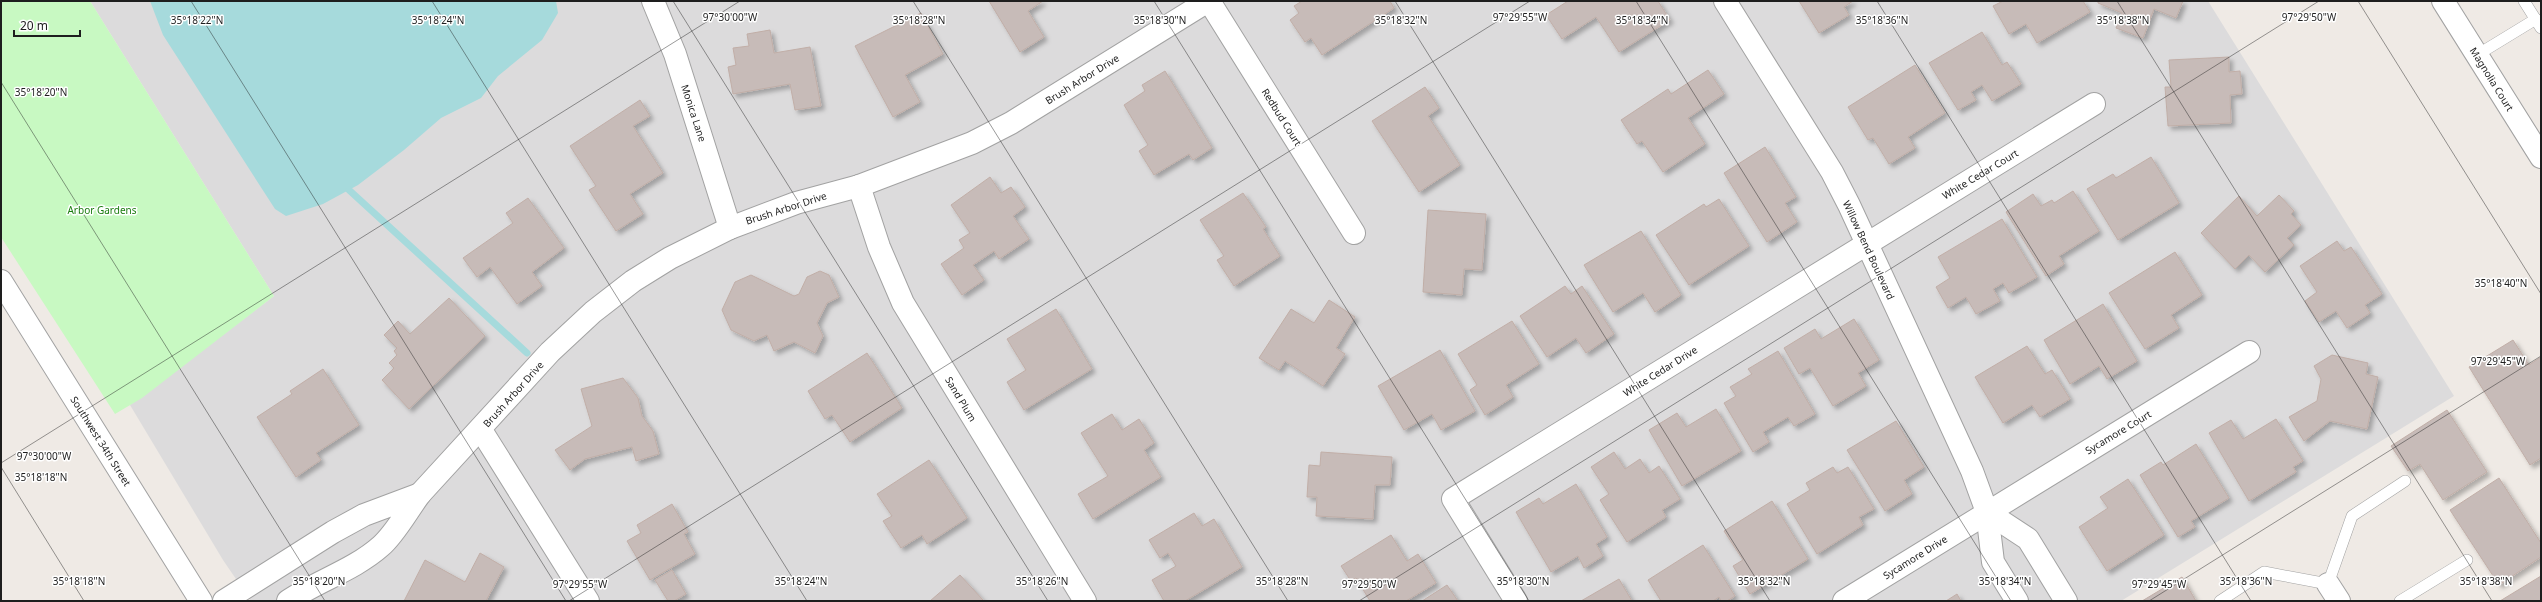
<svg xmlns="http://www.w3.org/2000/svg" width="2542" height="602" viewBox="0 0 2542 602" font-family="'Noto Sans',sans-serif">
<style>
.residential{fill:#dcdbdc}
.park{fill:#c8f9c2}
.water{fill:#a6dadc}
.lines{fill:none;stroke-linecap:round;stroke-linejoin:round}
.stream{stroke:#a6dadc;stroke-width:7}
.building{fill:#c7bbb8;stroke:#c1aea7;filter:url(#shadow)}
.service-casing{stroke:#a2a2a2;stroke-width:12}
.minor-casing{stroke:#a2a2a2;stroke-width:24}
.tertiary-casing{stroke:#a2a2a2;stroke-width:24}
.service{stroke:#fff;stroke-width:11}
.minor{stroke:#fff;stroke-width:22}
.tertiary{stroke:#fff;stroke-width:22}
.ticks{fill:none;stroke:#1e1e1e;stroke-width:1;stroke-opacity:0.45}
.labels{text-anchor:middle;dominant-baseline:central;stroke-width:3;stroke-linejoin:round;paint-order:stroke}
.street-label{font-size:10px;fill:#1e1e1e;stroke:#fff}
.park-label{font-size:10px;fill:#197c0d;stroke:#fff}
.ticks-label{font-size:10px;text-anchor:middle;fill:#1e1e1e;stroke:#fff;stroke-width:3;stroke-linejoin:round;paint-order:stroke}
</style>
<defs>
<filter id="shadow"><feDropShadow dx="3.5" dy="3.5" stdDeviation="2" flood-color="#0004"/></filter>
</defs>
<rect width="100%" height="100%" fill="#efeae5"/>
<polygon class="residential" points="90,1 2208,1 2454,396 2121,601 251,601 223,560 130,405 274,296"/>
<polygon class="park" points="1,1 90,1 274,296 142,398 115,414 1,237"/>
<polygon class="water" points="150,1 556,1 558,13 542,40 498,76 481,98 441,118 404,150 358,185 323,204 286,216 275,209 163,35"/>
<g class="lines">
<polyline class="stream" points="349,190 527,353"/>
</g>
<g class="building">
<polygon points="989,1 1043,1 1028,11 1044,37 1020,52"/>
<polygon points="1302,1 1390,1 1394,8 1322,55 1311,38 1305,42 1290,20 1299,13 1294,6"/>
<polygon points="1568,1 1658,1 1670,20 1619,52 1596,17 1562,39 1546,15"/>
<polygon points="1799,1 1853,1 1844,7 1849,15 1819,33"/>
<polygon points="2003,1 2083,1 2090,12 2037,43 2026,24 2009,34 1993,6"/>
<polygon points="2098,1 2183,1 2176,18 2154,9 2143,38 2116,28 2122,13 2098,3"/>
<polygon points="921,13 943,54 905,75 920,102 893,117 855,46"/>
<polygon points="770,30 774,53 810,47 821,106 795,110 790,84 733,94 728,67 736,65 733,48 749,46 747,34"/>
<polygon points="1982,32 2002,65 2007,62 2021,84 1992,101 1982,85 1971,92 1976,100 1958,110 1929,63"/>
<polygon points="2229,57 2229,72 2240,71 2242,94 2230,95 2231,123 2168,126 2165,87 2171,87 2169,60"/>
<polygon points="1915,65 1945,113 1908,137 1915,148 1889,164 1873,138 1868,140 1848,107"/>
<polygon points="1708,70 1724,94 1688,118 1705,144 1663,172 1642,141 1637,144 1621,120 1668,89 1671,94"/>
<polygon points="1165,71 1212,148 1193,160 1189,154 1154,175 1139,151 1148,145 1124,105 1145,91 1142,85"/>
<polygon points="1425,87 1439,108 1428,116 1460,165 1419,192 1372,121"/>
<polygon points="640,100 650,116 633,126 663,173 630,194 643,214 616,231 589,190 596,186 570,146"/>
<polygon points="1765,147 1796,197 1785,203 1797,222 1767,242 1724,173"/>
<polygon points="2151,157 2179,203 2118,240 2087,189 2113,174 2116,178"/>
<polygon points="990,177 1001,193 1011,187 1025,207 1013,216 1029,239 999,259 994,251 973,265 984,280 962,295 941,264 964,248 959,240 970,233 951,205"/>
<polygon points="2073,191 2099,231 2059,256 2064,264 2046,276 2006,212 2033,194 2041,206 2052,200 2054,203"/>
<polygon points="1243,193 1266,227 1263,229 1280,256 1234,286 1217,260 1224,256 1200,220"/>
<polygon points="2279,195 2294,211 2291,214 2301,225 2287,238 2294,245 2265,272 2249,255 2235,269 2201,233 2239,196 2257,216"/>
<polygon points="528,198 564,248 532,272 542,286 517,304 490,267 477,277 463,258 513,223 506,213"/>
<polygon points="1719,199 1749,246 1689,285 1656,235 1704,204 1706,207"/>
<polygon points="1428,210 1486,214 1482,270 1464,269 1462,295 1423,292"/>
<polygon points="2002,219 2037,277 2009,293 2003,283 1993,289 2000,301 1976,314 1966,297 1948,308 1936,287 1950,278 1938,257"/>
<polygon points="1641,231 1681,295 1655,312 1643,293 1613,312 1584,265"/>
<polygon points="2337,241 2344,251 2351,247 2382,294 2365,305 2370,313 2347,328 2336,311 2319,322 2305,301 2317,292 2300,266"/>
<polygon points="2175,252 2202,295 2171,315 2179,328 2145,349 2109,293"/>
<polygon points="820,271 829,275 839,297 827,303 817,323 823,336 815,353 794,342 774,351 767,335 754,341 731,330 722,310 735,282 751,275 794,296 799,294 807,277"/>
<polygon points="1565,286 1571,294 1582,286 1614,334 1586,353 1576,338 1547,357 1520,316"/>
<polygon points="449,298 485,336 409,409 382,380 394,368 389,363 397,355 394,351 397,348 384,335 398,321 410,334"/>
<polygon points="1329,300 1355,317 1336,348 1345,354 1323,386 1285,361 1279,370 1259,358 1291,309 1314,323"/>
<polygon points="2103,304 2137,361 2107,379 2099,366 2070,384 2044,340"/>
<polygon points="1056,309 1092,369 1024,410 1007,382 1026,370 1007,339"/>
<polygon points="1854,319 1879,360 1858,373 1866,386 1833,406 1810,368 1799,374 1784,348 1815,329 1821,339"/>
<polygon points="1512,321 1539,364 1506,385 1513,397 1485,415 1470,390 1477,385 1458,354"/>
<polygon points="2513,340 2529,365 2541,357 2541,458 2530,465 2469,367"/>
<polygon points="2027,346 2045,374 2052,370 2070,399 2040,417 2032,405 2003,423 1975,377"/>
<polygon points="1440,350 1475,411 1441,430 1432,414 1404,430 1378,386"/>
<polygon points="1778,351 1815,414 1794,426 1788,417 1763,432 1769,442 1753,452 1724,403 1736,396 1730,387 1752,374 1748,369"/>
<polygon points="867,353 902,408 850,442 832,415 825,419 808,391"/>
<polygon points="2332,355 2368,363 2366,374 2378,377 2367,429 2330,421 2304,441 2289,417 2317,401 2321,379 2314,366"/>
<polygon points="323,369 359,425 316,453 321,460 296,477 257,417 292,394 290,391"/>
<polygon points="623,378 638,398 642,416 653,431 659,454 636,461 632,447 585,459 570,470 555,450 592,426 581,389"/>
<polygon points="1716,409 1741,451 1682,486 1649,430 1677,413 1686,427"/>
<polygon points="2447,410 2487,472 2443,500 2420,464 2408,471 2391,446"/>
<polygon points="1112,414 1122,430 1139,419 1154,443 1144,450 1161,477 1093,519 1078,494 1108,476 1081,433"/>
<polygon points="2276,419 2303,461 2293,467 2296,472 2249,501 2209,433 2231,420 2243,439"/>
<polygon points="1896,421 1924,467 1904,480 1912,494 1885,511 1847,450"/>
<polygon points="2196,444 2229,498 2191,521 2195,527 2178,537 2140,475 2161,462 2163,465"/>
<polygon points="1321,452 1392,457 1390,485 1375,485 1373,519 1316,516 1317,497 1307,497 1309,465 1320,466"/>
<polygon points="1614,452 1625,469 1640,459 1649,473 1659,466 1680,499 1662,510 1666,517 1627,542 1600,500 1609,494 1591,467"/>
<polygon points="929,460 967,518 927,544 922,535 901,548 883,521 892,516 877,494"/>
<polygon points="1833,467 1837,473 1848,467 1874,509 1859,517 1863,525 1817,554 1787,504 1810,490 1806,483"/>
<polygon points="2499,478 2541,543 2541,557 2499,585 2450,510"/>
<polygon points="2128,479 2164,535 2107,571 2079,527 2108,508 2100,497"/>
<polygon points="1576,484 1607,537 1596,544 1603,556 1584,568 1578,556 1551,572 1516,512 1539,498 1543,504"/>
<polygon points="1772,501 1808,559 1750,594 1733,566 1743,560 1724,531"/>
<polygon points="672,504 688,532 684,534 695,554 650,580 627,541 641,533 637,525"/>
<polygon points="1194,513 1202,526 1214,519 1242,567 1185,601 1164,601 1152,580 1176,566 1168,553 1160,558 1149,540"/>
<polygon points="1391,535 1407,561 1418,554 1436,583 1406,601 1370,601 1356,578 1351,581 1341,566"/>
<polygon points="1703,545 1735,596 1727,601 1721,601 1719,597 1713,601 1661,601 1648,580"/>
<polygon points="480,553 504,567 486,601 404,601 425,560 465,582"/>
<polygon points="672,570 686,594 674,601 668,601 655,580"/>
<polygon points="960,575 984,601 930,601"/>
<polygon points="2541,576 2541,601 2500,601"/>
<polygon points="2182,577 2196,601 2142,601"/>
<polygon points="1619,579 1632,601 1581,601"/>
<polygon points="1447,585 1458,601 1422,601"/>
<polygon points="1957,594 1961,601 1946,601"/>
</g>
<g class="lines">
<defs>
<g id="service">
<polyline points="2524,1 2541,28"/>
<polyline points="2477,55 2536,19"/>
<polyline points="2220,601 2264,572 2328,584 2352,516 2405,481"/>
<polyline points="2400,601 2467,560"/>
</g>
<g id="minor">
<polyline points="653,1 675,54 730,228"/>
<polyline points="1209,1 1354,233"/>
<polyline points="1725,1 1832,172 1849,205 1972,471 1987,512 1993,562 2017,601"/>
<polyline points="2443,1 2541,157"/>
<polyline points="859,186 879,247 903,303 1085,601"/>
<polyline points="481,430 588,601"/>
<polyline points="420,494 550,352 593,312 633,281 670,258 730,228 796,203 859,186 972,143 1011,123 1208,1"/>
<polyline points="1987,512 2028,539 2066,601"/>
<polyline points="2328,584 2339,601"/>
<path d="M224 601 333 532 364 515 420 494C408 510 395 534 381 546 354 570 317 581 288 601"/>
<polyline points="1516,601 1453,499 2094,104"/>
<polyline points="1844,601 2249,352"/>
</g>
<polyline id="tertiary" points="1,281 201,601"/>
</defs>
<use href="#service" class="service-casing"/>
<use href="#minor" class="minor-casing"/>
<use href="#tertiary" class="tertiary-casing"/>
<use href="#service" class="service"/>
<use href="#minor" class="minor"/>
<use href="#tertiary" class="tertiary"/>
</g>
<path class="ticks" d="M191 1 566 601M432 1 807 601M673 1 1048 601M913 1 1288 601M1154 1 1529 601M1395 1 1770 601M1636 1 2011 601M1877 1 2251 601M2117 1 2492 601M2358 1 2541 294M1 82 325 601M1 463 740 1M1 467 84 601M569 601 1530 1M1359 601 2319 1M2149 601 2541 356"/>
<g class="labels">
<g class="street-label">
<text transform="translate(1082 79) rotate(-32)">Brush Arbor Drive</text>
<text transform="translate(2492 79) rotate(58)">Magnolia Court</text>
<text transform="translate(694 113) rotate(72)">Monica Lane</text>
<text transform="translate(1282 117) rotate(58)">Redbud Court</text>
<text transform="translate(1980 174) rotate(-31)">White Cedar Court</text>
<text transform="translate(786 208) rotate(-18)">Brush Arbor Drive</text>
<text transform="translate(1869 250) rotate(65)">Willow Bend Boulevard</text>
<text transform="translate(1660 371) rotate(-32)">White Cedar Drive</text>
<text transform="translate(513 394) rotate(-48)">Brush Arbor Drive</text>
<text transform="translate(961 399) rotate(59)">Sand Plum</text>
<text transform="translate(2118 432) rotate(-31)">Sycamore Court</text>
<text transform="translate(101 441) rotate(58)">Southwest 34th Street</text>
<text transform="translate(1915 557) rotate(-32)">Sycamore Drive</text>
</g>
<g class="park-label">
<text x="102" y="210">Arbor Gardens</text>
</g>
</g>
<g class="ticks-label">
<text x="730" y="21">97°30'00"W</text>
<text x="2309" y="21">97°29'50"W</text>
<text x="1520" y="21">97°29'55"W</text>
<text x="197" y="24">35°18'22"N</text>
<text x="438" y="24">35°18'24"N</text>
<text x="919" y="24">35°18'28"N</text>
<text x="1160" y="24">35°18'30"N</text>
<text x="1401" y="24">35°18'32"N</text>
<text x="1642" y="24">35°18'34"N</text>
<text x="1882" y="24">35°18'36"N</text>
<text x="2123" y="24">35°18'38"N</text>
<text x="41" y="96">35°18'20"N</text>
<text x="2501" y="287">35°18'40"N</text>
<text x="2498" y="365">97°29'45"W</text>
<text x="44" y="460">97°30'00"W</text>
<text x="41" y="481">35°18'18"N</text>
<text x="79" y="585">35°18'18"N</text>
<text x="319" y="585">35°18'20"N</text>
<text x="801" y="585">35°18'24"N</text>
<text x="1042" y="585">35°18'26"N</text>
<text x="1282" y="585">35°18'28"N</text>
<text x="1523" y="585">35°18'30"N</text>
<text x="1764" y="585">35°18'32"N</text>
<text x="2005" y="585">35°18'34"N</text>
<text x="2246" y="585">35°18'36"N</text>
<text x="2486" y="585">35°18'38"N</text>
<text x="580" y="588">97°29'55"W</text>
<text x="1369" y="588">97°29'50"W</text>
<text x="2159" y="588">97°29'45"W</text>
</g>
<rect width="2542" height="602" fill="none" stroke="#1e1e1e" stroke-width="4"/>
<path d="M14 30v6h66v-6" fill="none" stroke="#1e1e1e" stroke-width="2"/>
<text x="20" y="30" font-size="12" fill="#1e1e1e" stroke="#ffffff" stroke-width="3" paint-order="stroke">20 m</text>
</svg>
